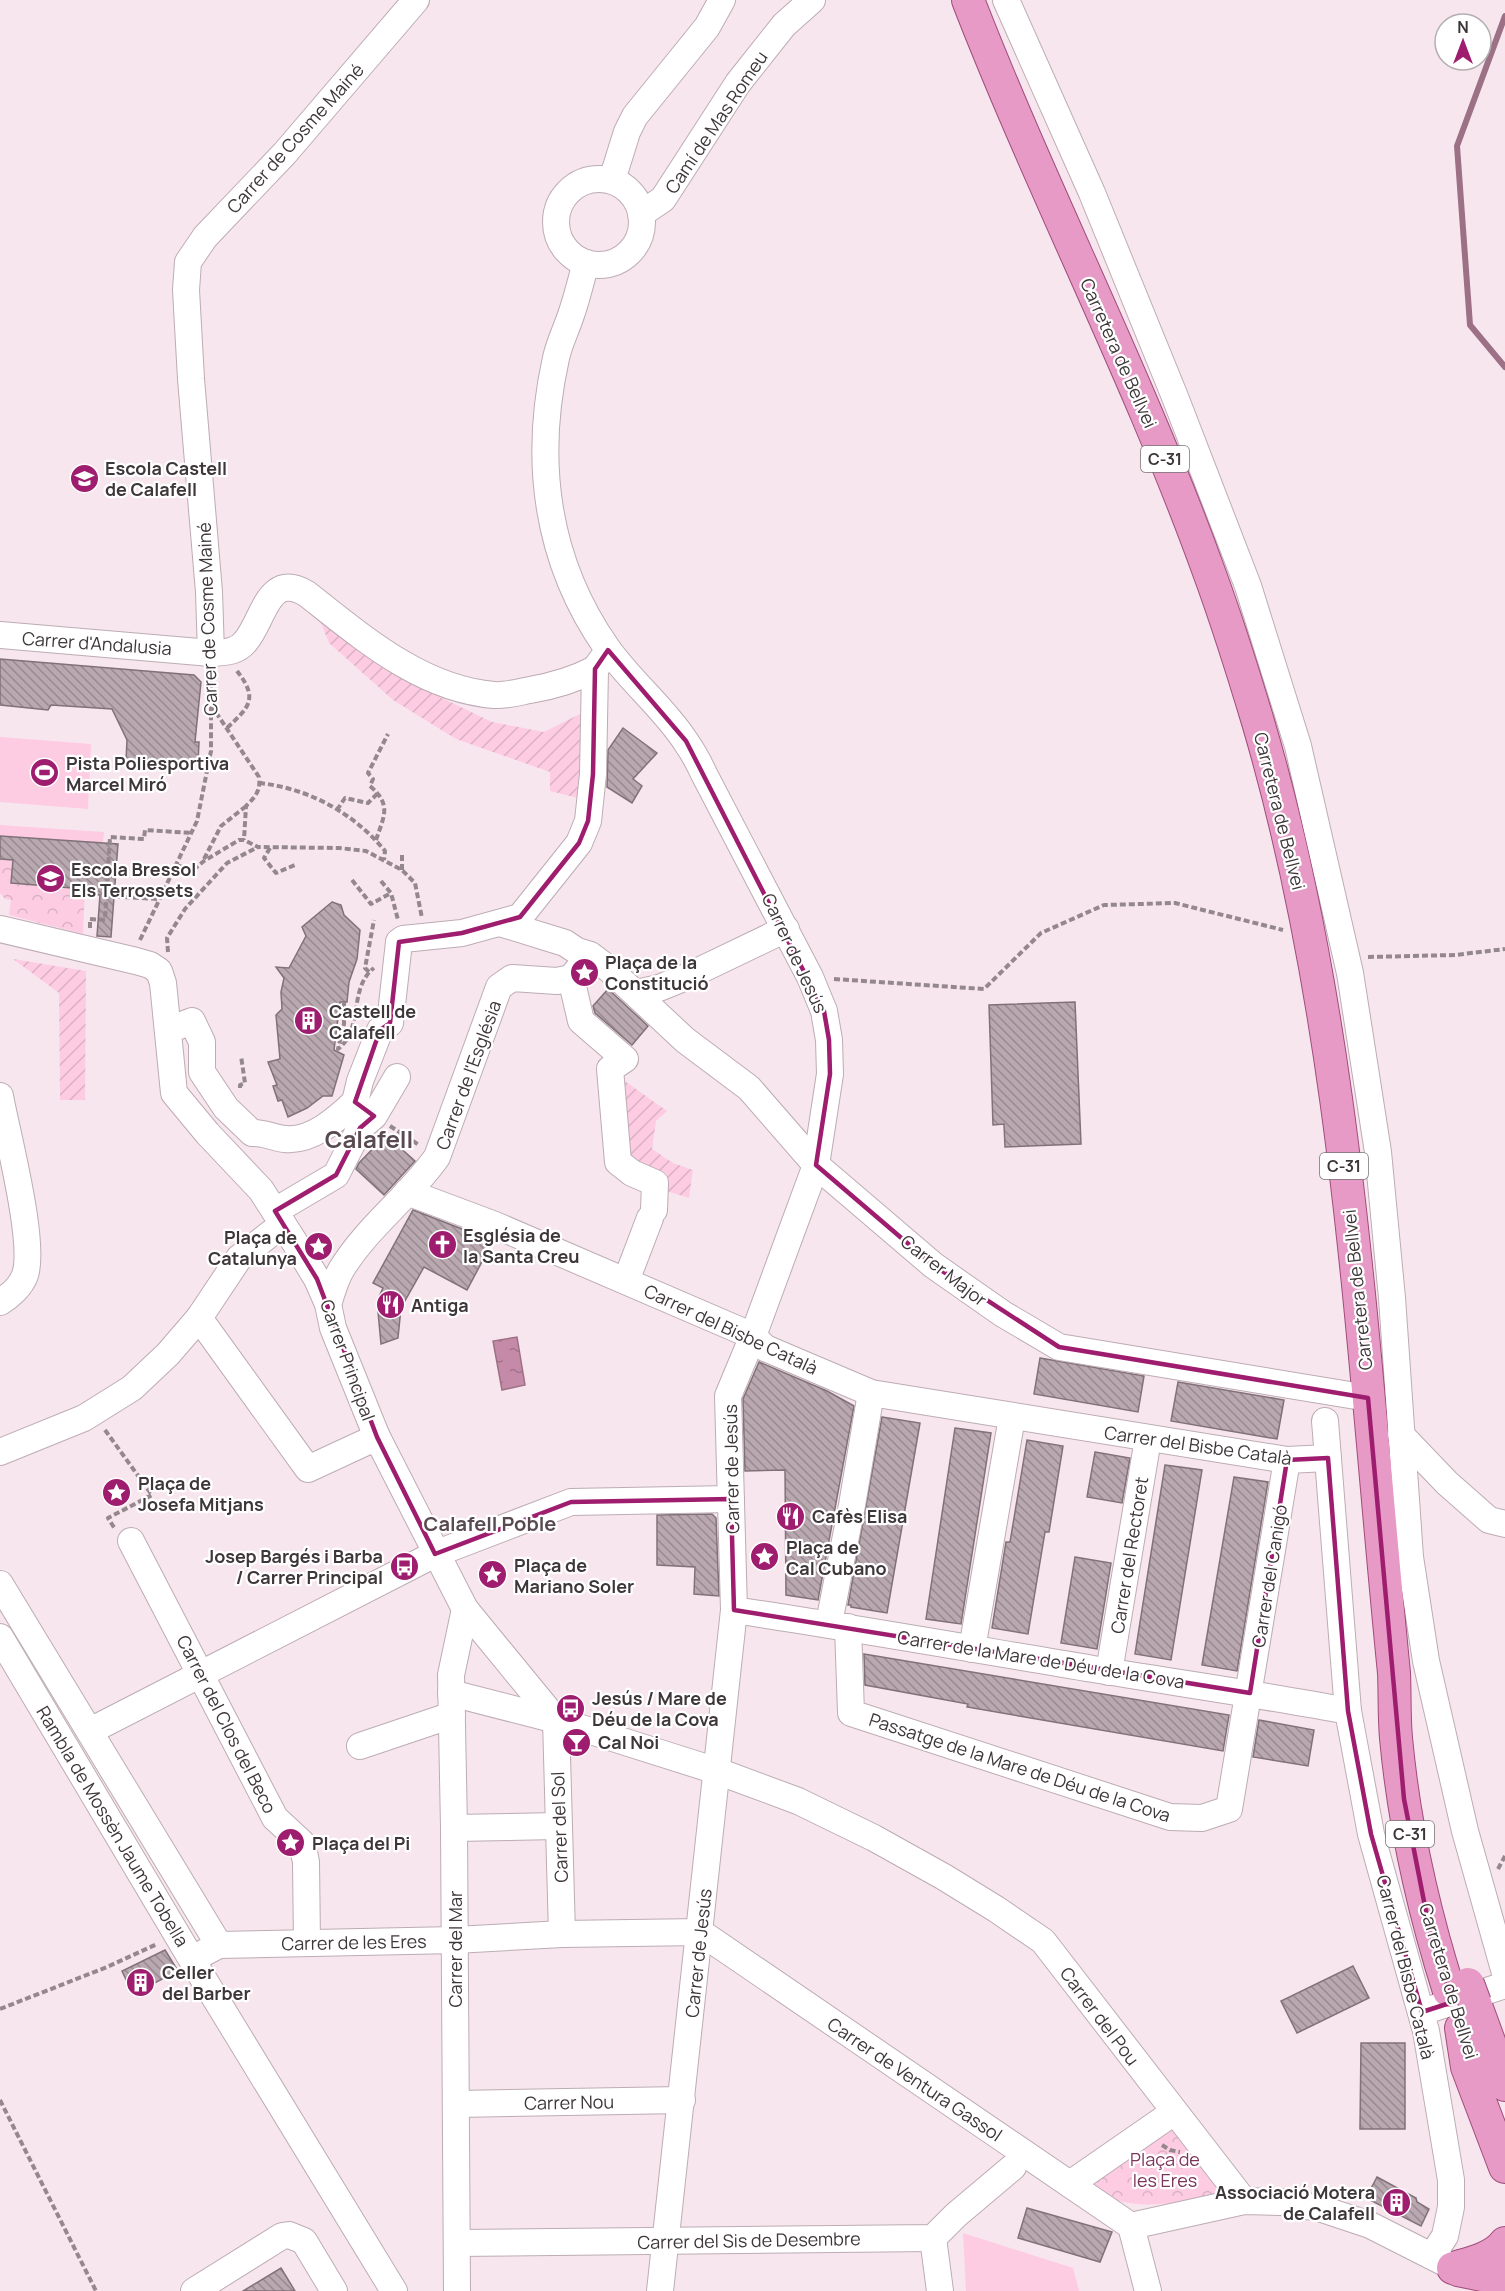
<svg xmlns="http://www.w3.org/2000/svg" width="1505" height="2291" viewBox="0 0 1505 2291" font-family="Manrope,sans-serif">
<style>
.grass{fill:#fdcce3}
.forest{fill:url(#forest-crowns)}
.garden{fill:url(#garden-furrows)}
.water{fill:url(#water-ripples);stroke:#9c7186;stroke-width:1.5}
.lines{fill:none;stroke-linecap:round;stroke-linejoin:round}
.stream{stroke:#9c7186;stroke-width:6}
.building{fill:url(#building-back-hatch);stroke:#817178;stroke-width:1.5}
.minor-casing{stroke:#bdacb4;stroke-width:28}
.major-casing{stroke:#a04c7b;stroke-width:34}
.path{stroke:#94888d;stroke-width:4;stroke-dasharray:6 3;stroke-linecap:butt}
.minor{stroke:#fff;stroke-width:26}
.major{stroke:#e69ac5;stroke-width:32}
.major-bridge-casing{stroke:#a04c7b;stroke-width:34;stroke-linecap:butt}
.major-bridge{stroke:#e69ac5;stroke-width:32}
.marked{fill:none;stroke:#9f1d6e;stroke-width:4.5;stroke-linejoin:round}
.labels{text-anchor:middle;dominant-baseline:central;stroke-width:4.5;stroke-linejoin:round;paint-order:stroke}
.shield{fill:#fff;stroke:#787375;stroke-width:1.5}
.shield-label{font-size:16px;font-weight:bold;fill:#3e373a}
.street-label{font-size:18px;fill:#3e373a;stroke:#fff}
.poi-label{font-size:18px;font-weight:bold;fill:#3e373a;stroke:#fff;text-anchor:start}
.park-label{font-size:18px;fill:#7c355c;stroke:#fff}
.neighbourhood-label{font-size:20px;font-weight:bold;fill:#584a50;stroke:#fff}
.district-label{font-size:24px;font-weight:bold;fill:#584a50;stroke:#fff}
</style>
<defs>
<pattern id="forest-crowns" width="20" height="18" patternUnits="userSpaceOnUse" patternTransform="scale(1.5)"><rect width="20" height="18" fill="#fdcce3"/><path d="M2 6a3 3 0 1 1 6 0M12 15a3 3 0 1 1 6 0" fill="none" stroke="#dab0c4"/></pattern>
<pattern id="garden-furrows" width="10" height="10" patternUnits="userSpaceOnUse" patternTransform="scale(1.5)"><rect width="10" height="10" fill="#fdcce3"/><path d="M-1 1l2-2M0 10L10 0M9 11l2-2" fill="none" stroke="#dab0c4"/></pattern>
<pattern id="water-ripples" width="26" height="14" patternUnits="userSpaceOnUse" patternTransform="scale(1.5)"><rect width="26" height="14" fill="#c58aa7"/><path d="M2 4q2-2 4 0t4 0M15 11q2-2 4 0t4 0" fill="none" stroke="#a17289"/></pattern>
<pattern id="building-back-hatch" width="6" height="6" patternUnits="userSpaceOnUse" patternTransform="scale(1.5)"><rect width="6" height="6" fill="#b9a8b0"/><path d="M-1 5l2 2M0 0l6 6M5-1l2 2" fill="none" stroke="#988a90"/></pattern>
</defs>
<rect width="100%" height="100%" fill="#f8e6ee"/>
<g class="grass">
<polygon points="0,737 91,744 88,809 0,802"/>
<polygon points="0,825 104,832 103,843 0,836"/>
<polygon points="963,2233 1073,2268 1079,2291 966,2291"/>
</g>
<g class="forest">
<polygon points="0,859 13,860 11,884 85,889 83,934 9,915 11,900 5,899 0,893"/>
<path d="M1173 2128 1223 2193C1186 2201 1149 2211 1112 2199 1105 2196 1098 2190 1092 2186V2182L1161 2130Z"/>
</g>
<g class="garden">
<polygon points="319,618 360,651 390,669 444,699 492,722 544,732 582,713 582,799 550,791 550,772 456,739 393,700 329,643"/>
<polygon points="13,959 86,971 85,1100 60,1100 59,993"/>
<polygon points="622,1079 667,1111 656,1121 652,1149 673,1163 693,1170 689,1198 666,1191 640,1168 626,1152"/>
</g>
<polygon class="water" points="517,1337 525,1385 502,1390 493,1341"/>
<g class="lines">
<polyline class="stream" points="1505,16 1457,146 1470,325 1505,367"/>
</g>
<g class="building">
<polygon points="0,659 194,675 201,682 195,742 199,742 198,763 126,761 127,740 112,709 51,705 48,710 0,705"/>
<polygon points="623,728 657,753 633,779 642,786 632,803 607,787 608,750"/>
<polygon points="0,836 118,844 111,937 97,936 100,895 85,893 85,889 11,883 13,860 0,859"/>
<polygon points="332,902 341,905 344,915 360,930 357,959 349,982 347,1002 340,1002 334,1050 344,1055 332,1096 323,1096 307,1108 288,1117 282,1100 278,1101 273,1086 277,1085 268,1062 280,1059 276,1015 282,1009 281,992 284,978 276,967 289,968 306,936 302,927"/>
<polygon points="608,989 648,1026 632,1045 595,1013 593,1006"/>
<polygon points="1075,1002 1081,1144 1005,1147 1004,1124 993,1125 989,1005"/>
<polygon points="386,1135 415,1161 384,1195 356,1169 359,1163"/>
<polygon points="413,1210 493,1241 467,1290 424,1267 401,1308 398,1338 381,1344 377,1301 383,1288 373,1283"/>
<polygon points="1040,1358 1144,1376 1138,1412 1034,1394"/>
<polygon points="759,1362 827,1391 854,1406 818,1600 786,1595 785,1470 745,1471 743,1399"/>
<polygon points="1178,1382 1284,1400 1277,1439 1171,1421"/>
<polygon points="882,1417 920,1423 887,1613 851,1607 851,1605 848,1605"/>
<polygon points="955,1428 991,1433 961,1624 926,1619"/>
<polygon points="1027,1440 1063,1446 1049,1532 1045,1532 1028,1634 992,1628 1006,1542 1010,1542"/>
<polygon points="1095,1452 1130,1458 1122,1503 1087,1497"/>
<polygon points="1165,1465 1202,1470 1171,1660 1135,1654"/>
<polygon points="1234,1477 1268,1482 1237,1671 1202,1665"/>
<polygon points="712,1514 716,1518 719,1596 694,1594 695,1567 657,1565 657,1515"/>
<polygon points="1075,1557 1111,1563 1097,1649 1061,1643"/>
<polygon points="864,1654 1229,1715 1223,1751 967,1707 968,1704 865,1685"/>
<polygon points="1259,1720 1314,1730 1308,1766 1253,1757"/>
<polygon points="165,1950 178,1971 133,1994 122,1971"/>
<polygon points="1353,1966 1369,1998 1297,2033 1281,2001"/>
<polygon points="1361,2043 1405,2043 1405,2129 1360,2129"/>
<polygon points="1377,2177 1416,2198 1417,2202 1429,2209 1421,2226 1366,2198"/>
<polygon points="1027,2208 1112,2232 1100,2262 1018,2238"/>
<polygon points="281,2268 295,2291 243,2291"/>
</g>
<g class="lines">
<defs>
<g id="minor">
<polyline points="1006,0 1092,193 1175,397 1248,586 1298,746 1350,973 1378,1152 1392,1298 1410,1557 1426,1661 1465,1831 1505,1973"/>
<circle cx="599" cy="222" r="43"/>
<polyline points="612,180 627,132 635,116 707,27 722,0"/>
<polyline points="641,214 663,199 738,83 784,25 812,0"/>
<path d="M586 263C581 280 577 298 571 315 566 330 559 344 556 358 533 461 546 561 607 648 631 682 664 708 686 742 693 752 699 763 704 774L810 977 824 1011 829 1040 830 1074 816 1165 753 1336 728 1396 734 1610 660 2291"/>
<path d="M0 635 211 653C223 652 236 653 245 642 264 621 267 570 307 594 362 637 421 689 494 695 505 696 519 692 530 690 553 686 574 680 595 669"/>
<polyline points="211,653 209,592 191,379 186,290 188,262 205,237 285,153 416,0"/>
<polyline points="500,923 565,943 577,951 590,955 609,969 685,1040 749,1088 816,1165 933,1265 1003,1314 1059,1347 1368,1398"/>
<polyline points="0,929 136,961 150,965 159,971 163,983 174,1093 208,1134 261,1190 297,1246 317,1279 328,1304 333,1328 377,1437 465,1609 556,1720"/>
<polyline points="571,978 581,1021 625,1059 610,1069 618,1162 632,1173 655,1183 654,1210"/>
<polyline points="637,993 659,988 686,977 786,929"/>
<path d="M169 1030 192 1021 202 1042V1072L226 1108 252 1133C264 1132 273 1138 285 1139 311 1142 337 1119 355 1102"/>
<path d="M0 1096C7 1134 36 1243 25 1275 21 1286 10 1296 0 1302"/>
<polyline points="355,1102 360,1081 380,1030 390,1023 399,942 403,939 462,933 520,917 579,843 588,821 593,774 595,669 603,658"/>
<polyline points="407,1192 495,1225 753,1336 765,1348 871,1393 1287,1460 1328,1458"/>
<polyline points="275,1211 336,1175 360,1128 374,1116 397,1077"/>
<polyline points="626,1281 650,1218"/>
<path d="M328 1304C332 1293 335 1280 341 1270 367 1227 409 1197 437 1157L499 987 512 978 557 981 571 978 590 955"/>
<polyline points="199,1318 308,1469 377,1437"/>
<polyline points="1325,1421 1348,1711 1371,1834 1426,2031 1451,2180 1451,2207 1445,2236 1432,2256"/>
<polyline points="1401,1435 1447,1483 1489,1520 1505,1524"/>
<polyline points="0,1452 84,1418 132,1388 168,1354 199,1318 239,1258 283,1224"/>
<polyline points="131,1541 275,1818 302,1843 306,1862 307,1943"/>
<polyline points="0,1584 219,1945"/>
<path d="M734 1610C854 1628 973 1649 1093 1669 1178 1683 1263 1695 1348 1711"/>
<polyline points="829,1623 852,1505 871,1393"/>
<polyline points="848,1627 851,1713 1170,1817 1202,1818 1229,1809 1287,1460"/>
<polyline points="0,1637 195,1965 394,2291"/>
<polyline points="972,1649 1012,1417"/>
<polyline points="1109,1672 1148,1439"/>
<polyline points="451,1693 556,1720 717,1771 798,1801 874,1838 944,1877 996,1909 1043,1941 1244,2201"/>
<polyline points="556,1720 562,1934"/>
<polyline points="90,1731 435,1554 571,1502 731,1499"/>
<polyline points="360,1746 452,1715"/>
<polyline points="454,1828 558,1826"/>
<polyline points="192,1959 219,1945 455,1940 562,1934 700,1932 1131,2226"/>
<polyline points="1422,2012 1505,1985"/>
<polyline points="457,2104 682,2100"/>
<polyline points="1070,2184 1174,2112"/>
<polyline points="1131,2226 1244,2201 1281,2202 1319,2208 1370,2225 1447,2264"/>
<polyline points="1131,2226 1148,2291"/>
<polyline points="933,2238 940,2291"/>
<polyline points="457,2243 933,2238 956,2215 1013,2167"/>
<polyline points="194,2291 282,2236 289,2235 304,2241 334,2291"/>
<polyline points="457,2291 454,1828 451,1675 465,1609"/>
</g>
<g id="major">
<path d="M968 0C1043 193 1139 378 1209 572 1227 621 1243 672 1258 722 1349 1030 1362 1355 1394 1673 1395 1694 1394 1716 1396 1738 1404 1824 1423 1909 1449 1991"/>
<polyline points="1475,2003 1505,2085"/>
<polyline points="1461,2028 1467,2067 1505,2167"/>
<path d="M1453 2268C1470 2263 1494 2258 1505 2243"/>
<polyline points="1458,2270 1487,2276 1505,2277"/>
</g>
</defs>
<use href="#minor" class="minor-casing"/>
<use href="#major" class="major-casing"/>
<g class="path">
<path d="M211 705 259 777C261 791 255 797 246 806L244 840"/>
<path d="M227 728C249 707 259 699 237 671"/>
<path d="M259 783C308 788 354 813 385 851L384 860"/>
<polyline points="337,810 345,798 368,803 378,793"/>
<path d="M376 840C384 816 392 805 370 786L373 779 368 773 388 734"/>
<polyline points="270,848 264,858 276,873 295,865"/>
<polyline points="204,859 221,826 245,807"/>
<polyline points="177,865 192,871 204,861 239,840 244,840 258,847 339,848 366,851 402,870 415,883 422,918"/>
<polyline points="402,870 402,855"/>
<polyline points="352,880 371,904 391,893"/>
<polyline points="381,881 391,893 398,920"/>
<polyline points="106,896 158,899"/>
<polyline points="90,928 90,919 105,920 110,837 144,839 145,830 192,833"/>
<polyline points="140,940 197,821 211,751 211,674"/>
<polyline points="168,952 167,938 185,909 227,863 258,847"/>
<polyline points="1368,957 1455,955 1505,949"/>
<polyline points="369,972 365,968 374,920"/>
<polyline points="834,979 984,989 1041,933 1104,905 1175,903 1283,930"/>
<path d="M344 1002V1024L338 1049C364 1029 348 988 374 968"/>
<polyline points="240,1088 240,1085 245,1083 241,1056"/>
<polyline points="390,1126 419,1145"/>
<polyline points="105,1430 152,1495 108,1518 115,1529"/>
<polyline points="1498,1869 1505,1856"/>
<polyline points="0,2009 107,1967 157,1944"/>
<polyline points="0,2100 96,2291"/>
<polyline points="1162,2145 1170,2150 1180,2152"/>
</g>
<use href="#minor" class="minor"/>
<use href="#major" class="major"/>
<defs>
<polyline id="major-bridge" points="1468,1984 1475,2003"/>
</defs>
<use href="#major-bridge" class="major-bridge-casing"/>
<use href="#major-bridge" class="major-bridge"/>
</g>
<path class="marked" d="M608 650 686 741 824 1011 829 1040 830 1074 816 1165 933 1265 1059 1347 1368 1398 1404 1799 1430 1932 1453 2002 1422 2012 1371 1834 1348 1711 1328 1458 1287 1460 1250 1693 734 1610 731 1499 571 1502 435 1554 377 1437 317 1279 275 1211 336 1175 360 1128 374 1116 355 1102 380 1030 390 1023 399 942 462 933 520 917 579 843 588 821 593 774 595 669Z"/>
<defs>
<symbol id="school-disc" viewBox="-11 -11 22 22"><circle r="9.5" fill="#9f1d6e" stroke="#fff"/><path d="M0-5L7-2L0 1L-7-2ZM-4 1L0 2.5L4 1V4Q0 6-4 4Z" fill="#fff"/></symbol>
<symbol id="stadium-disc" viewBox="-11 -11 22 22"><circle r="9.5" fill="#9f1d6e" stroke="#fff"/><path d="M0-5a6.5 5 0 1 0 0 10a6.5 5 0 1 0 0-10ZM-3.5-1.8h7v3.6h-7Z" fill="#fff"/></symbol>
<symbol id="sight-disc" viewBox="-11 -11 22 22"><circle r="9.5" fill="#9f1d6e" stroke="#fff"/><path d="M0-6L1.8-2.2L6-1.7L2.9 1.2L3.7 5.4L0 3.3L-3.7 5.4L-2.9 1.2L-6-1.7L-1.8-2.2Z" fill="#fff"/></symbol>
<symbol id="building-disc" viewBox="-11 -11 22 22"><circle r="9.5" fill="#9f1d6e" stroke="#fff"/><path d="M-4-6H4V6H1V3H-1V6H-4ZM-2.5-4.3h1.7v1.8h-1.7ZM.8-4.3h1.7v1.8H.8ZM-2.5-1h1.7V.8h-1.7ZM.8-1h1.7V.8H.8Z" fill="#fff"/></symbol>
<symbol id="church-disc" viewBox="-11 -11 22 22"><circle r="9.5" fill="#9f1d6e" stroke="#fff"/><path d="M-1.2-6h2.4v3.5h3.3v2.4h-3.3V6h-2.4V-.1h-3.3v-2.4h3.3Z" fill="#fff"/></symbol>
<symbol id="restaurant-disc" viewBox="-11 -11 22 22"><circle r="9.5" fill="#9f1d6e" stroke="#fff"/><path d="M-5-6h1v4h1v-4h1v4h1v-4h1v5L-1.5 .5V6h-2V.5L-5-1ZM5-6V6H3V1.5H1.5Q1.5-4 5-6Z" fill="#fff"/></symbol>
<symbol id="bus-disc" viewBox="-11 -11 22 22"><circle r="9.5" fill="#9f1d6e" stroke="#fff"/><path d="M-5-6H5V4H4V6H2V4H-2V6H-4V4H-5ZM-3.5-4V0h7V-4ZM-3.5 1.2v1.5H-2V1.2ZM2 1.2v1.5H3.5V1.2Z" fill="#fff"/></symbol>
<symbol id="bar-disc" viewBox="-11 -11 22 22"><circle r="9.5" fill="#9f1d6e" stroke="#fff"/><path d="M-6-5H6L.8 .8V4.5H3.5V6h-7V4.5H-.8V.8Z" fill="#fff"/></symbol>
</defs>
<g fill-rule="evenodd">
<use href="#school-disc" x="68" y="462" width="33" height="33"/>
<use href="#stadium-disc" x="28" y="756" width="33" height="33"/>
<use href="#school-disc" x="34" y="862" width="33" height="33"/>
<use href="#sight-disc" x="568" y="956" width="33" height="33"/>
<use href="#building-disc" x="292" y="1004" width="33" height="33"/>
<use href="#church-disc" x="426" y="1228" width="33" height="33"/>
<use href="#sight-disc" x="302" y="1230" width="33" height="33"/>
<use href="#restaurant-disc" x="374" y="1288" width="33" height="33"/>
<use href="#sight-disc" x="100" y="1476" width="33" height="33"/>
<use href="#restaurant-disc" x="774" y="1500" width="33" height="33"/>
<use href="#sight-disc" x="748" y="1540" width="33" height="33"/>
<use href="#bus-disc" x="388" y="1550" width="33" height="33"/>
<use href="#sight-disc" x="476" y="1558" width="33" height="33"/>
<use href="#bus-disc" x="554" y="1692" width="33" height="33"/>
<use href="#bar-disc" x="560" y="1726" width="33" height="33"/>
<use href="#sight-disc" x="274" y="1826" width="33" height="33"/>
<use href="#building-disc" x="124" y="1966" width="33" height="33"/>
<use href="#building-disc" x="1380" y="2186" width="33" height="33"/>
</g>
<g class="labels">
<g class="shield">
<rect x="1141" y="446" width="48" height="26" rx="4.5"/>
<rect x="1320" y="1153" width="48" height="26" rx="4.5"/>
<rect x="1386" y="1821" width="48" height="26" rx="4.5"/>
</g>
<g class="shield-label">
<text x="1165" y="459">C-31</text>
<text x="1344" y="1166">C-31</text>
<text x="1410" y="1834">C-31</text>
</g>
<g class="street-label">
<text transform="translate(716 122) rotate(-56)">Camí de Mas Romeu</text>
<text transform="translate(295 138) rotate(-48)">Carrer de Cosme Mainé</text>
<text transform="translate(1119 353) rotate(66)">Carretera de Bellvei</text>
<text transform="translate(207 619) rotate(-92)">Carrer de Cosme Mainé</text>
<text transform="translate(97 643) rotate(4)">Carrer d'Andalusia</text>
<text transform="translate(1280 811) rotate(76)">Carretera de Bellvei</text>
<text transform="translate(795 953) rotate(65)">Carrer de Jesús</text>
<text transform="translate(468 1075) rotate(-70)">Carrer de l'Església</text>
<text transform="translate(944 1270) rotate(38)">Carrer Major</text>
<text transform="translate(1357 1290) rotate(-96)">Carretera de Bellvei</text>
<text transform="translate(731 1329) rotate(25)">Carrer del Bisbe Català</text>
<text transform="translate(348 1360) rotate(70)">Carrer Principal</text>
<text transform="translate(1198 1445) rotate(8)">Carrer del Bisbe Català</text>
<text transform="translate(731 1469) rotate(-91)">Carrer de Jesús</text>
<text transform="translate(1129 1555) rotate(-81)">Carrer del Rectoret</text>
<text transform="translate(1269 1576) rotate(-81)">Carrer del Canigó</text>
<text transform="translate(1041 1659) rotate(9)">Carrer de la Mare de Déu de la Cova</text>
<text transform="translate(227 1724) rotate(63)">Carrer del Clos del Beco</text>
<text transform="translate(1020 1767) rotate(18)">Passatge de la Mare de Déu de la Cova</text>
<text transform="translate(113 1826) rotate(59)">Rambla de Mossèn Jaume Tobella</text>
<text transform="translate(559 1827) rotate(-92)">Carrer del Sol</text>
<text transform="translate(354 1942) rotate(-1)">Carrer de les Eres</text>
<text transform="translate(455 1949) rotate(-90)">Carrer del Mar</text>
<text transform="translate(698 1953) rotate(-84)">Carrer de Jesús</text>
<text transform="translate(1406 1967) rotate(76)">Carrer del Bisbe Català</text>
<text transform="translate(1449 1981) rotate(73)">Carretera de Bellvei</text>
<text transform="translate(1100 2016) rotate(53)">Carrer del Pou</text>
<text transform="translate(915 2079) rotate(34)">Carrer de Ventura Gassol</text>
<text transform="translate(569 2102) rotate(-1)">Carrer Nou</text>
<text transform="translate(749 2240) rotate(-1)">Carrer del Sis de Desembre</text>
</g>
<g class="poi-label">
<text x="105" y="468">Escola Castell<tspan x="105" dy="21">de Calafell</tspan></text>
<text x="66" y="763">Pista Poliesportiva<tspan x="66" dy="21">Marcel Miró</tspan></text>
<text x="71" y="869">Escola Bressol<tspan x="71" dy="21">Els Terrossets</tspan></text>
<text x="605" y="962">Plaça de la<tspan x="605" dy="21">Constitució</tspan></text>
<text x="329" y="1011">Castell de<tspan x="329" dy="21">Calafell</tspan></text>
<text x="463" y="1235">Església de<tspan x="463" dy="21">la Santa Creu</tspan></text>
<text x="297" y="1237" text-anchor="end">Plaça de<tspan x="297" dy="21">Catalunya</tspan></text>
<text x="411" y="1305">Antiga</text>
<text x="138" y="1483">Plaça de<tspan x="138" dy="21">Josefa Mitjans</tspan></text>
<text x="812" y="1516">Cafès Elisa</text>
<text x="786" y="1547">Plaça de<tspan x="786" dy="21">Cal Cubano</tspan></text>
<text x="383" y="1556" text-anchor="end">Josep Bargés i Barba<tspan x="383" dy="21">/ Carrer Principal</tspan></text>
<text x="514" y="1565">Plaça de<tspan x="514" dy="21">Mariano Soler</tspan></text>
<text x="592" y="1698">Jesús / Mare de<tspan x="592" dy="21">Déu de la Cova</tspan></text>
<text x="598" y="1742">Cal Noi</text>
<text x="312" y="1843">Plaça del Pi</text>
<text x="162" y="1972">Celler<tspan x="162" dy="21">del Barber</tspan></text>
<text x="1375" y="2192" text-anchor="end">Associació Motera<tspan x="1375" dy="21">de Calafell</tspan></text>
</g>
<g class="park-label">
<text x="1165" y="2159">Plaça de<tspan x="1165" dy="21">les Eres</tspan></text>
</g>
<g class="neighbourhood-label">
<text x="490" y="1523">Calafell Poble</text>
</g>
<g class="district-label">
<text x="369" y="1138">Calafell</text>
</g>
</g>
<g transform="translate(1463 42)"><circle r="28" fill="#ffffff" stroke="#b2afb0" stroke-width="1.5"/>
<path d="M0-4.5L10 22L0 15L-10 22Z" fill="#9f1d6e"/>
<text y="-9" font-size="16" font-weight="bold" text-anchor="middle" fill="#3e373a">N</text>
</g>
</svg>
